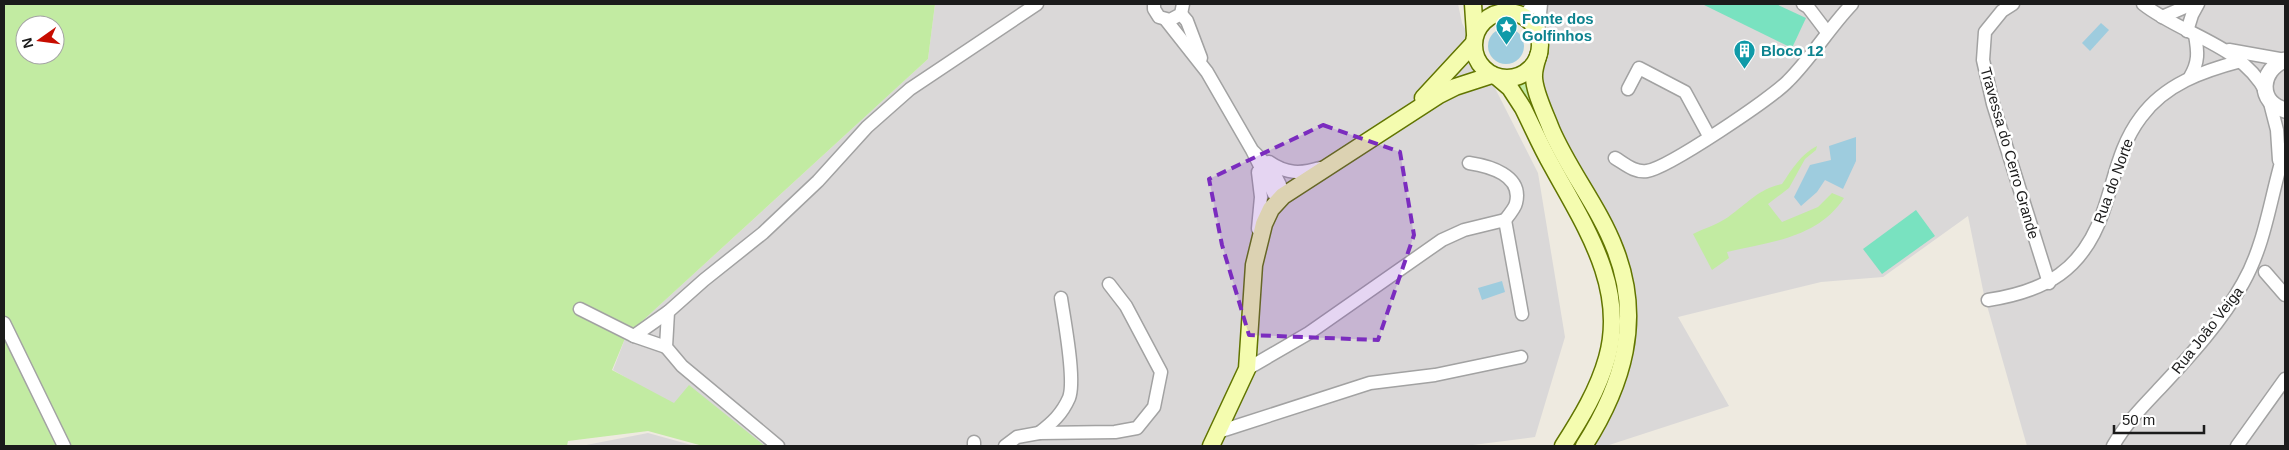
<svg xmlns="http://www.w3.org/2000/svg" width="2289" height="450" viewBox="0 0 2289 450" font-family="Arial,sans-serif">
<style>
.residential{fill:#dad8d8}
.grass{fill:#c2eba2;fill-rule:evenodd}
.pitch{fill:#79e2c0}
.water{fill:#9eccde}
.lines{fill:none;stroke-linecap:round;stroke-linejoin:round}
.minor-casing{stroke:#a2a2a2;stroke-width:15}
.tertiary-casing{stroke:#a2a2a2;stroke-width:18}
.secondary-casing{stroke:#617500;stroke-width:19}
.minor{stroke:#fff;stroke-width:12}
.tertiary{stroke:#fff;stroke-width:15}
.secondary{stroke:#f4fcaf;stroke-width:16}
.marked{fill:#7b2cbf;fill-opacity:0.2;stroke:#7b2cbf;stroke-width:4;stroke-dasharray:10 6;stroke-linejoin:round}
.labels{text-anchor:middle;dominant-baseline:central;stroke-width:5;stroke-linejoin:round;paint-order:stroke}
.culture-label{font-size:15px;font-weight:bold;fill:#0d838f;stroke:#fff;text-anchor:start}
.street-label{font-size:15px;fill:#1b1b1b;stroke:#fff}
</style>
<rect width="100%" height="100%" fill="#eeeae0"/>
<g class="residential">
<polygon points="935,4 1458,4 1462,23 1538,173 1565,337 1535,437 1465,446 743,446 613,370 626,336 928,59"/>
<polygon points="1539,4 2285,4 2285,446 2027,446 1984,295 1968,216 1883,277 1821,282 1678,317 1729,406 1606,446 1594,446 1591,445 1604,422 1613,236 1542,94 1541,66 1548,57 1550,44"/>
<polygon points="648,433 695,446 581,446"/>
</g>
<g class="grass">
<path d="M4 4H935L928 59 626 336 612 370 674 403 689 385 765 446H703L648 431 568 441 567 446H4ZM25 25H55V55H25Z"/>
<polygon points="1524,79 1528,92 1605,239 1618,276 1623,316 1611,381 1576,446 1570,446 1600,395 1611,269 1599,236 1514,83"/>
<path d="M1817 146 1816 150 1805 159 1789 188 1768 204 1782 222 1818 207 1832 193 1844 198C1818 238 1770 242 1727 252L1729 258 1712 270 1693 234C1705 228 1722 223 1732 214 1750 201 1759 189 1782 184 1792 169 1801 154 1817 146Z"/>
</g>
<g class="pitch">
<polygon points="1702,4 1776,4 1806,18 1792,48"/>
<polygon points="1916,210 1935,236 1882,274 1863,249"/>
</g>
<g class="water">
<polygon points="2101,23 2109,30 2090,51 2082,43"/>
<circle cx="1506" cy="46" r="18"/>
<polygon points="1856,137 1856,161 1843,189 1825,180 1817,192 1801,206 1794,197 1810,165 1831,160 1829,146"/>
<polygon points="1502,281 1505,292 1482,300 1478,288"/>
</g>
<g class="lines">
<defs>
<g id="minor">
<polyline points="1154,4 1154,9 1159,17 1170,20 1181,14 1183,4"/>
<polyline points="1803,4 1808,7 1827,32"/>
<polyline points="2013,4 2002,11 1985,32 1983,60 1993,104 2049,283"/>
<path d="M2143 4C2182 35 2242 45 2266 92"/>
<polyline points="1181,14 1187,21 1201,58"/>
<polyline points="1524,16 1534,4"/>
<polyline points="2162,17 2192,4"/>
<path d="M1166 20 1207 72 1252 150 1274 194 1283 196C1280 176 1266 164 1252 150"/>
<polyline points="2187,31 2192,15 2198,4"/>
<polyline points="1538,34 1541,4"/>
<polyline points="2229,50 2285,60"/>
<path d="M2190 77C2199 62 2198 52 2195 35"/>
<polyline points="1628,89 1639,68 1685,92 1709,136"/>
<polyline points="2269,99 2277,130 2279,160"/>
<path d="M1615 158C1625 164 1635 173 1647 171 1668 168 1772 98 1788 81 1812 57 1829 28 1852 4"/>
<path d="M1269 162C1286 174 1301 174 1320 168"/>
<path d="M1469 163C1489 166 1523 175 1516 203 1515 208 1509 215 1505 220"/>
<polyline points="1258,229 1261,197 1258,172"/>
<polyline points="2265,272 2285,295"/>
<path d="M1988 300C2046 291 2083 270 2103 212 2115 178 2119 146 2141 117 2165 84 2203 71 2241 61"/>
<polyline points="580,309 634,336 668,312"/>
<polyline points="4,323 64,446"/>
<polyline points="634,336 666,347"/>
<polyline points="1247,369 1309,333 1442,240 1464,230 1505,220 1522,314"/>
<polyline points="1218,432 1370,383 1435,375 1521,357"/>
<path d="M1039 433C1052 423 1062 414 1069 398 1076 380 1064 319 1061 298"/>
<polyline points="974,442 974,446"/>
<polyline points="778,446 682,366 666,347 668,312 704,280 763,233 818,181 867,127 910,89 1037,4"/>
<polyline points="1005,446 1017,437 1039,433 1115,432 1137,428 1154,407 1161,372 1126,306 1109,284"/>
<path d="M2113 446C2126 423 2143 406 2161 387 2190 356 2222 321 2243 283 2266 243 2271 193 2285 149"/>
<polyline points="2237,446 2285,379"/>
</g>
<path id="tertiary" d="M2285 60C2260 70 2257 102 2285 110"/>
<g id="secondary">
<polyline points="1473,4 1475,34"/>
<circle cx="1507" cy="45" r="33"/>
<path d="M1539 53C1537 60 1534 68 1534 75 1533 90 1546 115 1551 129 1569 171 1599 207 1615 249 1643 320 1623 385 1584 446"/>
<path d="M1497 77 1510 88 1523 108C1533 128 1541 147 1552 166 1584 225 1627 287 1607 358 1598 390 1581 418 1563 446"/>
<polyline points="1423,98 1473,44"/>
<polyline points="1211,446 1247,369 1254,265 1264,224 1271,209 1283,196 1439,95 1455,87 1492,75"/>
</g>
</defs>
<use href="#minor" class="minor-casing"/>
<use href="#tertiary" class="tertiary-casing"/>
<use href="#secondary" class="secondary-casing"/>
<use href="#minor" class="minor"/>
<use href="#tertiary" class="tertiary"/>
<use href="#secondary" class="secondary"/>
</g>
<path class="marked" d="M1323 125 1400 152 1414 235 1378 340 1249 335 1222 245 1209 179Z"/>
<defs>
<symbol id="sight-pin" viewBox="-11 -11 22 30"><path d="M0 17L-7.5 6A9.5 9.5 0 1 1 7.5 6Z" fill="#0f9aa8" stroke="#fff"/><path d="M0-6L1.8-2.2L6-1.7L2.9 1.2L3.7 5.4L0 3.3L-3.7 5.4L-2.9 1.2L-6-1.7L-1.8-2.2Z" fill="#fff"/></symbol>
<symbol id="building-pin" viewBox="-11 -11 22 30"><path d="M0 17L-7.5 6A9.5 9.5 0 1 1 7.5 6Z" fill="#0f9aa8" stroke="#fff"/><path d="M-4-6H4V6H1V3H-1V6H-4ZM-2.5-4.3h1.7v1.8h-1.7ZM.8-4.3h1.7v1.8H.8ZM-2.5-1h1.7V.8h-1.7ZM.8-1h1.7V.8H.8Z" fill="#fff"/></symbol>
</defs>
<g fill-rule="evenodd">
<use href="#sight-pin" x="1494" y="14" width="25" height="34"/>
<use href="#building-pin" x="1732" y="38" width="25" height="34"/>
</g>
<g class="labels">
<g class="culture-label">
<text x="1522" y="18">Fonte dos<tspan x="1522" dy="17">Golfinhos</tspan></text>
<text x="1761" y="50">Bloco 12</text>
</g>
<g class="street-label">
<text transform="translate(2010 153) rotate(74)">Travessa do Cerro Grande</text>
<text transform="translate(2113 181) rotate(-70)">Rua do Norte</text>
<text transform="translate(2207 330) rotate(-52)">Rua João Veiga</text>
</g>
</g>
<rect width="2289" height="450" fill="none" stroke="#1b1b1b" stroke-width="10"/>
<g transform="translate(40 40) rotate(256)"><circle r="24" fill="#ffffff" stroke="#a4a4a4"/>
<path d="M0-4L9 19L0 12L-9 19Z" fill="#c70c00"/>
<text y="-8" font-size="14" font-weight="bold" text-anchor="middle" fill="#1b1b1b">N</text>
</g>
<path d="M2114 425v8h90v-8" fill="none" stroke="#1b1b1b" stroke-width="2.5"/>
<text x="2122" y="425" font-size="15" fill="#1b1b1b" stroke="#ffffff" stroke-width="4" paint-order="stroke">50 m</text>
</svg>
